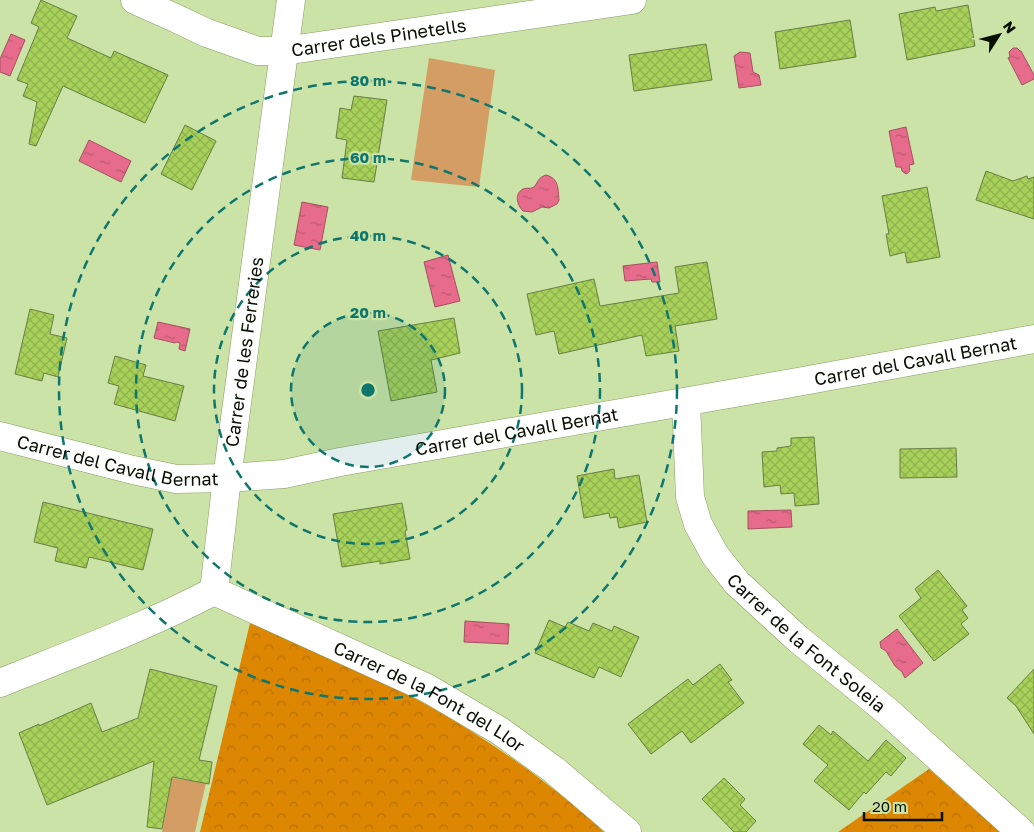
<svg xmlns="http://www.w3.org/2000/svg" width="1034" height="832" viewBox="0 0 1034 832" font-family="'Golos Text',sans-serif">
<style>
.forest{fill:url(#forest-crowns)}
.garden{fill:#d49d64}
.water{fill:url(#water-ripples);stroke:#a45062}
.building{fill:url(#building-cross-hatch);stroke:#697e45}
.lines{fill:none;stroke-linecap:round;stroke-linejoin:round}
.minor-casing{stroke:#889e64;stroke-width:29}
.minor{stroke:#fff;stroke-width:28}
.ring{fill:none;stroke:#0f766e;stroke-width:2.5;stroke-dasharray:9 6}
.labels{text-anchor:middle;dominant-baseline:central;stroke-width:4.5;stroke-linejoin:round;paint-order:stroke}
.street-label{font-size:18px;fill:#070f00;stroke:#cbe3a6}
.centre{fill:#0f766e;stroke:#cbe3a6;stroke-width:2.5}
.ring-label{font-size:15px;text-anchor:middle;font-weight:bold;fill:#0f766e;stroke:#cbe3a6;stroke-width:4.5;stroke-linejoin:round;paint-order:stroke}
</style>
<defs>
<pattern id="forest-crowns" width="20" height="18" patternUnits="userSpaceOnUse" patternTransform="scale(1.25)"><rect width="20" height="18" fill="#dc8601"/><path d="M2 6a3 3 0 1 1 6 0M12 15a3 3 0 1 1 6 0" fill="none" stroke="#bb7201"/></pattern>
<pattern id="water-ripples" width="26" height="14" patternUnits="userSpaceOnUse" patternTransform="scale(1.25)"><rect width="26" height="14" fill="#e76c8c"/><path d="M2 4q2-2 4 0t4 0M15 11q2-2 4 0t4 0" fill="none" stroke="#b95770"/></pattern>
<pattern id="building-cross-hatch" width="8" height="8" patternUnits="userSpaceOnUse" patternTransform="scale(1.25)"><rect width="8" height="8" fill="#a8d15a"/><path d="M0 0l8 8M0 8l8-8" fill="none" stroke="#8fb24c"/></pattern>
</defs>
<rect width="100%" height="100%" fill="#cbe3a6"/>
<g class="forest">
<path d="M250 623 264 626C293 639 323 650 351 664 367 671 383 680 398 689 473 729 542 775 604 832H200Z"/>
<polygon points="929,769 1000,832 838,832"/>
</g>
<g class="garden">
<polygon points="429,58 495,70 479,187 411,180"/>
<polygon points="172,778 206,783 195,832 162,832"/>
</g>
<g class="water">
<polygon points="11,34 25,40 10,76 0,72 0,59"/>
<polygon points="1013,48 1017,48 1020,51 1021,51 1034,75 1034,79 1022,85 1008,58 1010,57 1009,52"/>
<polygon points="740,52 750,53 753,72 759,75 761,85 739,88 734,56"/>
<path d="M906 127 914 164 909 165C910 169 911 172 906 174L902 171 901 167H896L889 131Z"/>
<polygon points="89,140 131,161 121,182 79,161"/>
<path d="M546 175C559 178 558 189 559 200L557 204 549 208 542 207 532 212 523 211C517 205 514 194 523 189 527 187 531 190 535 186 539 180 538 178 546 175Z"/>
<polygon points="302,202 328,207 320,250 294,245"/>
<polygon points="448,255 460,301 435,307 424,262"/>
<polygon points="657,262 660,282 652,282 651,279 625,281 623,266"/>
<polygon points="158,322 190,329 185,351 179,349 180,343 176,342 175,343 154,338"/>
<polygon points="791,510 792,527 748,529 748,511"/>
<polygon points="465,621 509,624 508,644 464,642"/>
<polygon points="897,629 923,663 905,678 902,672 895,666 886,651 881,648 880,642"/>
</g>
<g class="building">
<polygon points="41,0 77,16 67,38 111,58 114,51 168,75 145,123 63,86 36,146 29,144 37,102 23,96 28,84 17,80 39,27 31,23"/>
<polygon points="968,5 975,46 907,60 899,14 935,7 936,11"/>
<polygon points="850,20 856,57 780,69 775,32"/>
<polygon points="706,44 712,80 634,91 629,55"/>
<polygon points="354,96 387,100 374,182 342,178 347,140 336,138 340,108 351,110"/>
<polygon points="185,125 216,141 192,190 161,174"/>
<polygon points="986,171 1013,181 1027,176 1028,179 1034,177 1034,219 976,200"/>
<polygon points="927,187 940,257 907,263 905,252 890,256 886,234 889,234 882,196"/>
<polygon points="707,262 717,319 675,326 679,351 646,356 642,335 559,354 554,331 536,335 527,294 594,279 600,306 679,293 675,267"/>
<polygon points="30,309 54,315 50,334 67,338 58,377 44,373 42,381 15,374"/>
<polygon points="454,318 460,353 431,360 437,392 391,401 378,331"/>
<polygon points="115,356 146,365 143,376 184,386 175,421 114,404 119,386 108,383"/>
<polygon points="814,437 819,504 795,506 794,493 781,494 780,485 764,487 762,452 777,451 777,448 791,446 791,438"/>
<polygon points="956,448 957,477 900,478 900,449"/>
<polygon points="614,469 615,479 639,475 647,522 619,528 617,517 610,518 609,513 584,518 577,476"/>
<polygon points="43,502 153,529 143,570 89,557 86,568 55,561 58,548 34,542"/>
<polygon points="402,503 407,530 405,531 410,559 380,564 380,561 342,567 333,514"/>
<polygon points="938,570 967,606 962,610 968,618 961,624 969,634 934,661 899,616 921,598 915,589"/>
<polygon points="549,620 565,627 568,622 589,631 593,623 612,631 614,626 639,637 621,677 599,667 594,678 535,653"/>
<polygon points="720,664 732,680 728,682 744,703 691,743 682,731 651,754 628,724 688,679 693,685"/>
<polygon points="150,669 217,686 199,760 212,762 209,784 172,777 162,829 147,827 154,761 47,805 19,733 39,724 39,726 91,703 102,732 138,718"/>
<polygon points="1034,669 1034,734 1016,706 1007,698"/>
<polygon points="819,725 831,735 833,731 868,761 886,740 906,758 891,776 886,772 866,794 864,792 849,810 814,781 828,765 803,744"/>
<polygon points="724,778 745,799 740,805 756,821 746,832 734,832 702,799"/>
</g>
<g class="lines">
<defs>
<g id="minor">
<path id="s1" d="M135 0 173 17 207 33 258 51H284L632 0"/>
<path id="s2" d="M686 402 690 497 698 524 715 555 737 583 798 639 887 711 1021 832"/>
<path id="s3" d="M0 436 133 470 176 479 227 478 284 474 340 462 792 383 1034 339"/>
<path id="s4" d="M214 591 227 478 291 0"/>
<path id="s5" d="M214 591 427 688 500 731 554 770 627 832"/>
<path d="M0 683C72 654 146 627 214 591"/>
</g>
</defs>
<use href="#minor" class="minor-casing"/>
<use href="#minor" class="minor"/>
</g>
<circle cx="368" cy="390" r="77" fill="#0f766e" fill-opacity=".12"/>
<g class="ring">
<circle cx="368" cy="390" r="77"/>
<circle cx="368" cy="390" r="154"/>
<circle cx="368" cy="390" r="232"/>
<circle cx="368" cy="390" r="309"/>
</g>
<g class="labels">
<g class="street-label">
<text stroke="none"><textPath href="#s1" startOffset="255">Carrer dels Pinetells</textPath></text>
<text stroke="none"><textPath href="#s4" startOffset="241">Carrer de les Ferreries</textPath></text>
<text stroke="none"><textPath href="#s3" startOffset="931">Carrer del Cavall Bernat</textPath></text>
<text stroke="none"><textPath href="#s3" startOffset="526">Carrer del Cavall Bernat</textPath></text>
<text stroke="none"><textPath href="#s3" startOffset="121">Carrer del Cavall Bernat</textPath></text>
<text stroke="none"><textPath href="#s2" startOffset="286">Carrer de la Font Soleia</textPath></text>
<text stroke="none"><textPath href="#s5" startOffset="240">Carrer de la Font del Llor</textPath></text>
</g>
</g>
<circle cx="368" cy="390" r="8" class="centre"/>
<g class="ring-label">
<text x="368" y="86">80 m</text>
<text x="368" y="163">60 m</text>
<text x="368" y="241">40 m</text>
<text x="368" y="318">20 m</text>
</g>
<g transform="translate(999 35) rotate(54)" stroke="#cbe3a6" stroke-width="4" paint-order="stroke">
<path d="M0-4L9 19L0 12L-9 19Z" fill="#070f00"/>
<text y="-8" font-size="14" font-weight="bold" text-anchor="middle" fill="#070f00">N</text>
</g>
<path d="M864 812v8h78v-8" fill="none" stroke="#070f00" stroke-width="2.5"/>
<text x="872" y="812" font-size="15" fill="#070f00" stroke="#cbe3a6" stroke-width="4" paint-order="stroke">20 m</text>
</svg>
